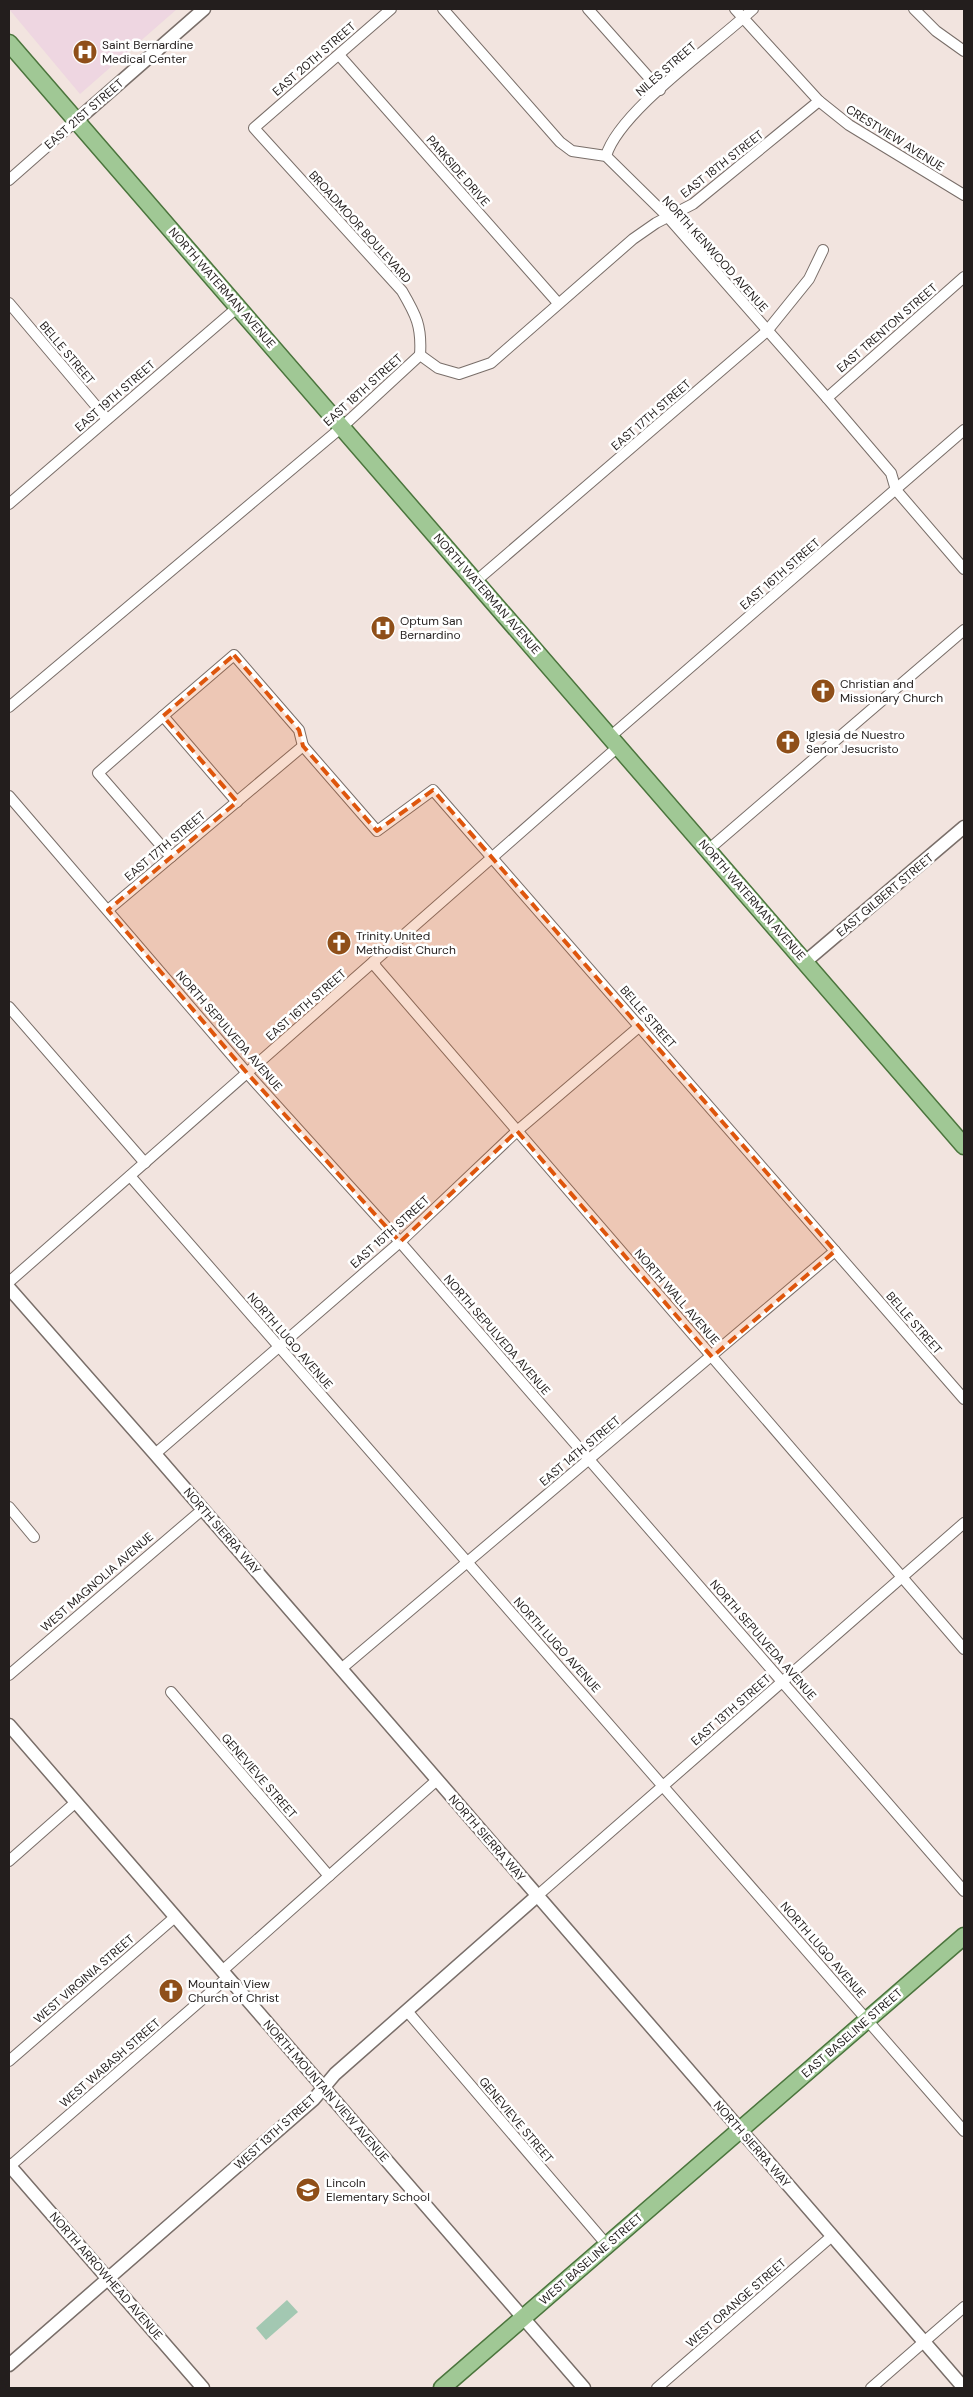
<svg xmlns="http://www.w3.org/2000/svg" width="973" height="2397" viewBox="0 0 973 2397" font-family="'DM Sans',sans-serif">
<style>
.medical{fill:#eed6e1}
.green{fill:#a3c8b2}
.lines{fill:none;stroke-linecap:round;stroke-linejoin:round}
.minor-casing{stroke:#796e69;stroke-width:12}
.tertiary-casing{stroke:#796e69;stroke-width:15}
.primary-casing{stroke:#4b753d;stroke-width:19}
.minor{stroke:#fff;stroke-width:10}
.tertiary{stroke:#fff;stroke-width:12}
.primary{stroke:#a0c895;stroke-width:16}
.marked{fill:#de560d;fill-opacity:0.2;stroke:#de560d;stroke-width:4;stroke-dasharray:10 6;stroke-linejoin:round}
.labels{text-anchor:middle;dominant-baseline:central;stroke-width:5;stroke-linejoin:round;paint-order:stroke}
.poi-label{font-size:12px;fill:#231e1d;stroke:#fff;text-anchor:start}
.street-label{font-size:12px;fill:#231e1d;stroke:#fff}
</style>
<rect width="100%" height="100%" fill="#f2e4df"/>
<polygon class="medical" points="9,9 177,9 80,94"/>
<polygon class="green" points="287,2300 298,2312 266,2340 256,2328"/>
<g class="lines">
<defs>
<g id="minor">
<path d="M391 9 254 128 402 291C416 315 422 326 420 355"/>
<polyline points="443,9 560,142 572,151 606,156 667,216 827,398 891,473 896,490 964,569"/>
<polyline points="588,9 660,90"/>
<polyline points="735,9 819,101 849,125 964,195"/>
<polyline points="914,9 936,31 964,51"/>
<polyline points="339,55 558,303"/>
<path d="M606 156C619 111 716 44 753 9"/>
<polyline points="9,180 76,121"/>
<polyline points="9,303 107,419"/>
<polyline points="827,398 964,277"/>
<polyline points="9,504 238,307"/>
<polyline points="476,581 767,331 809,279 823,250"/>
<polyline points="9,707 342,427 420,355 438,368 459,374 491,363 633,239 656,223 693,204 819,101"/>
<polyline points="163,716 234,655 299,730 303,746"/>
<polyline points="611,736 964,430"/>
<polyline points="303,746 377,831 433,790 964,1399"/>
<polyline points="9,796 247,1073 400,1242 964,1891"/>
<polyline points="708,850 964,630"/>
<polyline points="171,857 98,773 163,716 237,802"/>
<polyline points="108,910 303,746"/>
<polyline points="374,961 376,967 964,1649"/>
<polyline points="9,1007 145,1163"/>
<polyline points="130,1176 964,2131"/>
<polyline points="9,1282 619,746"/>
<polyline points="155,1454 400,1242 517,1131 640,1026"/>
<polyline points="9,1507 34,1537"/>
<polyline points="341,1669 835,1251"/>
<polyline points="9,1675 203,1509"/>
<polyline points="171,1692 329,1876"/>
<polyline points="9,1861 76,1802"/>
<polyline points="537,1896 964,1523"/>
<polyline points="222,1971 437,1780"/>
<polyline points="407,2011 607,2245"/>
<polyline points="9,2061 175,1917"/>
<polyline points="9,2167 228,1977"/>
<polyline points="657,2388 832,2236"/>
<polyline points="871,2388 964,2307"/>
</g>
<g id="tertiary">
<polyline points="76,121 204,9"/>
<polyline points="805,962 964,827"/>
<polyline points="9,1288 155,1454 964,2388"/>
<polyline points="9,1725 584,2388"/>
<polyline points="9,2165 203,2388"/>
<polyline points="9,2365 314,2099 335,2074 537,1896"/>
</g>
<g id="primary">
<polyline points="9,43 964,1146"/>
<polyline points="442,2388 964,1936"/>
</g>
</defs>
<use href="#minor" class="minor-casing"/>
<use href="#tertiary" class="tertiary-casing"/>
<use href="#primary" class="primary-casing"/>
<use href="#minor" class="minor"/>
<use href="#tertiary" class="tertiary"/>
<use href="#primary" class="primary"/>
</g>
<path class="marked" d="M234 655 299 730 303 746 377 831 433 790 835 1251 712 1357 517 1131 400 1242 247 1073 108 910 237 802 163 716Z"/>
<defs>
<symbol id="hospital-disc" viewBox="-11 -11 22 22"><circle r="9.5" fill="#8f4f19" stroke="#fff"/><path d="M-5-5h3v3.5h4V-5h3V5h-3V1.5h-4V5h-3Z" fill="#fff"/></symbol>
<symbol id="church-disc" viewBox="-11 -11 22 22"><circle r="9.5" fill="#8f4f19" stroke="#fff"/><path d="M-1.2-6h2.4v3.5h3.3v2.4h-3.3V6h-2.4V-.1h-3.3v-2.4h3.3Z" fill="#fff"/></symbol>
<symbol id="school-disc" viewBox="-11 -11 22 22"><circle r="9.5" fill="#8f4f19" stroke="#fff"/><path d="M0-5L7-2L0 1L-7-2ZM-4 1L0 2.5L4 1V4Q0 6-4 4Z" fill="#fff"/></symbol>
</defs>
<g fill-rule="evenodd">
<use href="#hospital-disc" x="71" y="38" width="28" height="28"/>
<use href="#hospital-disc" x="369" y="614" width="28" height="28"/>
<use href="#church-disc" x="809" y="677" width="28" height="28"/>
<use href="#church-disc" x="774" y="728" width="28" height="28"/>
<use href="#church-disc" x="325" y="929" width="28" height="28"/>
<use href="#church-disc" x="157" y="1977" width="28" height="28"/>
<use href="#school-disc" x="294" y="2176" width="28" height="28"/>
</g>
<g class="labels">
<g class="poi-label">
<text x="102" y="45">Saint Bernardine<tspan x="102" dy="14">Medical Center</tspan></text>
<text x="400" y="621">Optum San<tspan x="400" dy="14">Bernardino</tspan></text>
<text x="840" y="684">Christian and<tspan x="840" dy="14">Missionary Church</tspan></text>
<text x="806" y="735">Iglesia de Nuestro<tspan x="806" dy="14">Senor Jesucristo</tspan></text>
<text x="356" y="936">Trinity United<tspan x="356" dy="14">Methodist Church</tspan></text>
<text x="188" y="1984">Mountain View<tspan x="188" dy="14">Church of Christ</tspan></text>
<text x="326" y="2183">Lincoln<tspan x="326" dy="14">Elementary School</tspan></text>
</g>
<g class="street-label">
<text transform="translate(314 59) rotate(-41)">EAST 20TH STREET</text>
<text transform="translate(666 69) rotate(-41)">NILES STREET</text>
<text transform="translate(84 114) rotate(-41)">EAST 21ST STREET</text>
<text transform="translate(895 138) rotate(32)">CRESTVIEW AVENUE</text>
<text transform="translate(722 164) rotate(-38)">EAST 18TH STREET</text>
<text transform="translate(458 171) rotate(49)">PARKSIDE DRIVE</text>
<text transform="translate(360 227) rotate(48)">BROADMOOR BOULEVARD</text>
<text transform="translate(715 254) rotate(48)">NORTH KENWOOD AVENUE</text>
<text transform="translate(222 288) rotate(49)">NORTH WATERMAN AVENUE</text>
<text transform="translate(887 328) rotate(-41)">EAST TRENTON STREET</text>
<text transform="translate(67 353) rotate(50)">BELLE STREET</text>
<text transform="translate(363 390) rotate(-42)">EAST 18TH STREET</text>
<text transform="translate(115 396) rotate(-41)">EAST 19TH STREET</text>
<text transform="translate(651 415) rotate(-41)">EAST 17TH STREET</text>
<text transform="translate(780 574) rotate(-41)">EAST 16TH STREET</text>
<text transform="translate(487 594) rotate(49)">NORTH WATERMAN AVENUE</text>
<text transform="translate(165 846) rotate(-40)">EAST 17TH STREET</text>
<text transform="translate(885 895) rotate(-40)">EAST GILBERT STREET</text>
<text transform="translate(752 900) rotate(49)">NORTH WATERMAN AVENUE</text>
<text transform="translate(306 1005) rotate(-41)">EAST 16TH STREET</text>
<text transform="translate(648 1017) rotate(49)">BELLE STREET</text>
<text transform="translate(229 1031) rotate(49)">NORTH SEPULVEDA AVENUE</text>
<text transform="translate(390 1232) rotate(-42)">EAST 15TH STREET</text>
<text transform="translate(677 1297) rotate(49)">NORTH WALL AVENUE</text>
<text transform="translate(914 1323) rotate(49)">BELLE STREET</text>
<text transform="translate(497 1335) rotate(49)">NORTH SEPULVEDA AVENUE</text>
<text transform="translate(290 1341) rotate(49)">NORTH LUGO AVENUE</text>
<text transform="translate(580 1451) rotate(-40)">EAST 14TH STREET</text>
<text transform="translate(222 1531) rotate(49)">NORTH SIERRA WAY</text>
<text transform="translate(97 1582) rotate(-41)">WEST MAGNOLIA AVENUE</text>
<text transform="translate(763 1640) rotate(49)">NORTH SEPULVEDA AVENUE</text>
<text transform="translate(557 1645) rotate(48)">NORTH LUGO AVENUE</text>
<text transform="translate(731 1710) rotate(-41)">EAST 13TH STREET</text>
<text transform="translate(259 1776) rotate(49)">GENEVIEVE STREET</text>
<text transform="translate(487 1838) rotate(49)">NORTH SIERRA WAY</text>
<text transform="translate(823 1950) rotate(49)">NORTH LUGO AVENUE</text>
<text transform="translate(84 1979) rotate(-41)">WEST VIRGINIA STREET</text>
<text transform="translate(852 2033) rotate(-41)">EAST BASELINE STREET</text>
<text transform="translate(110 2063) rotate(-41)">WEST WABASH STREET</text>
<text transform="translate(326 2091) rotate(49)">NORTH MOUNTAIN VIEW AVENUE</text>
<text transform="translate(516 2120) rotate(50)">GENEVIEVE STREET</text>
<text transform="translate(275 2132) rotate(-42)">WEST 13TH STREET</text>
<text transform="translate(752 2144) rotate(49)">NORTH SIERRA WAY</text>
<text transform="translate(591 2259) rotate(-41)">WEST BASELINE STREET</text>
<text transform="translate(106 2276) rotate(49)">NORTH ARROWHEAD AVENUE</text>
<text transform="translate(736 2303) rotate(-41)">WEST ORANGE STREET</text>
</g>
</g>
<rect width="973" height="2397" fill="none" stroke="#231e1d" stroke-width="20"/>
</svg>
